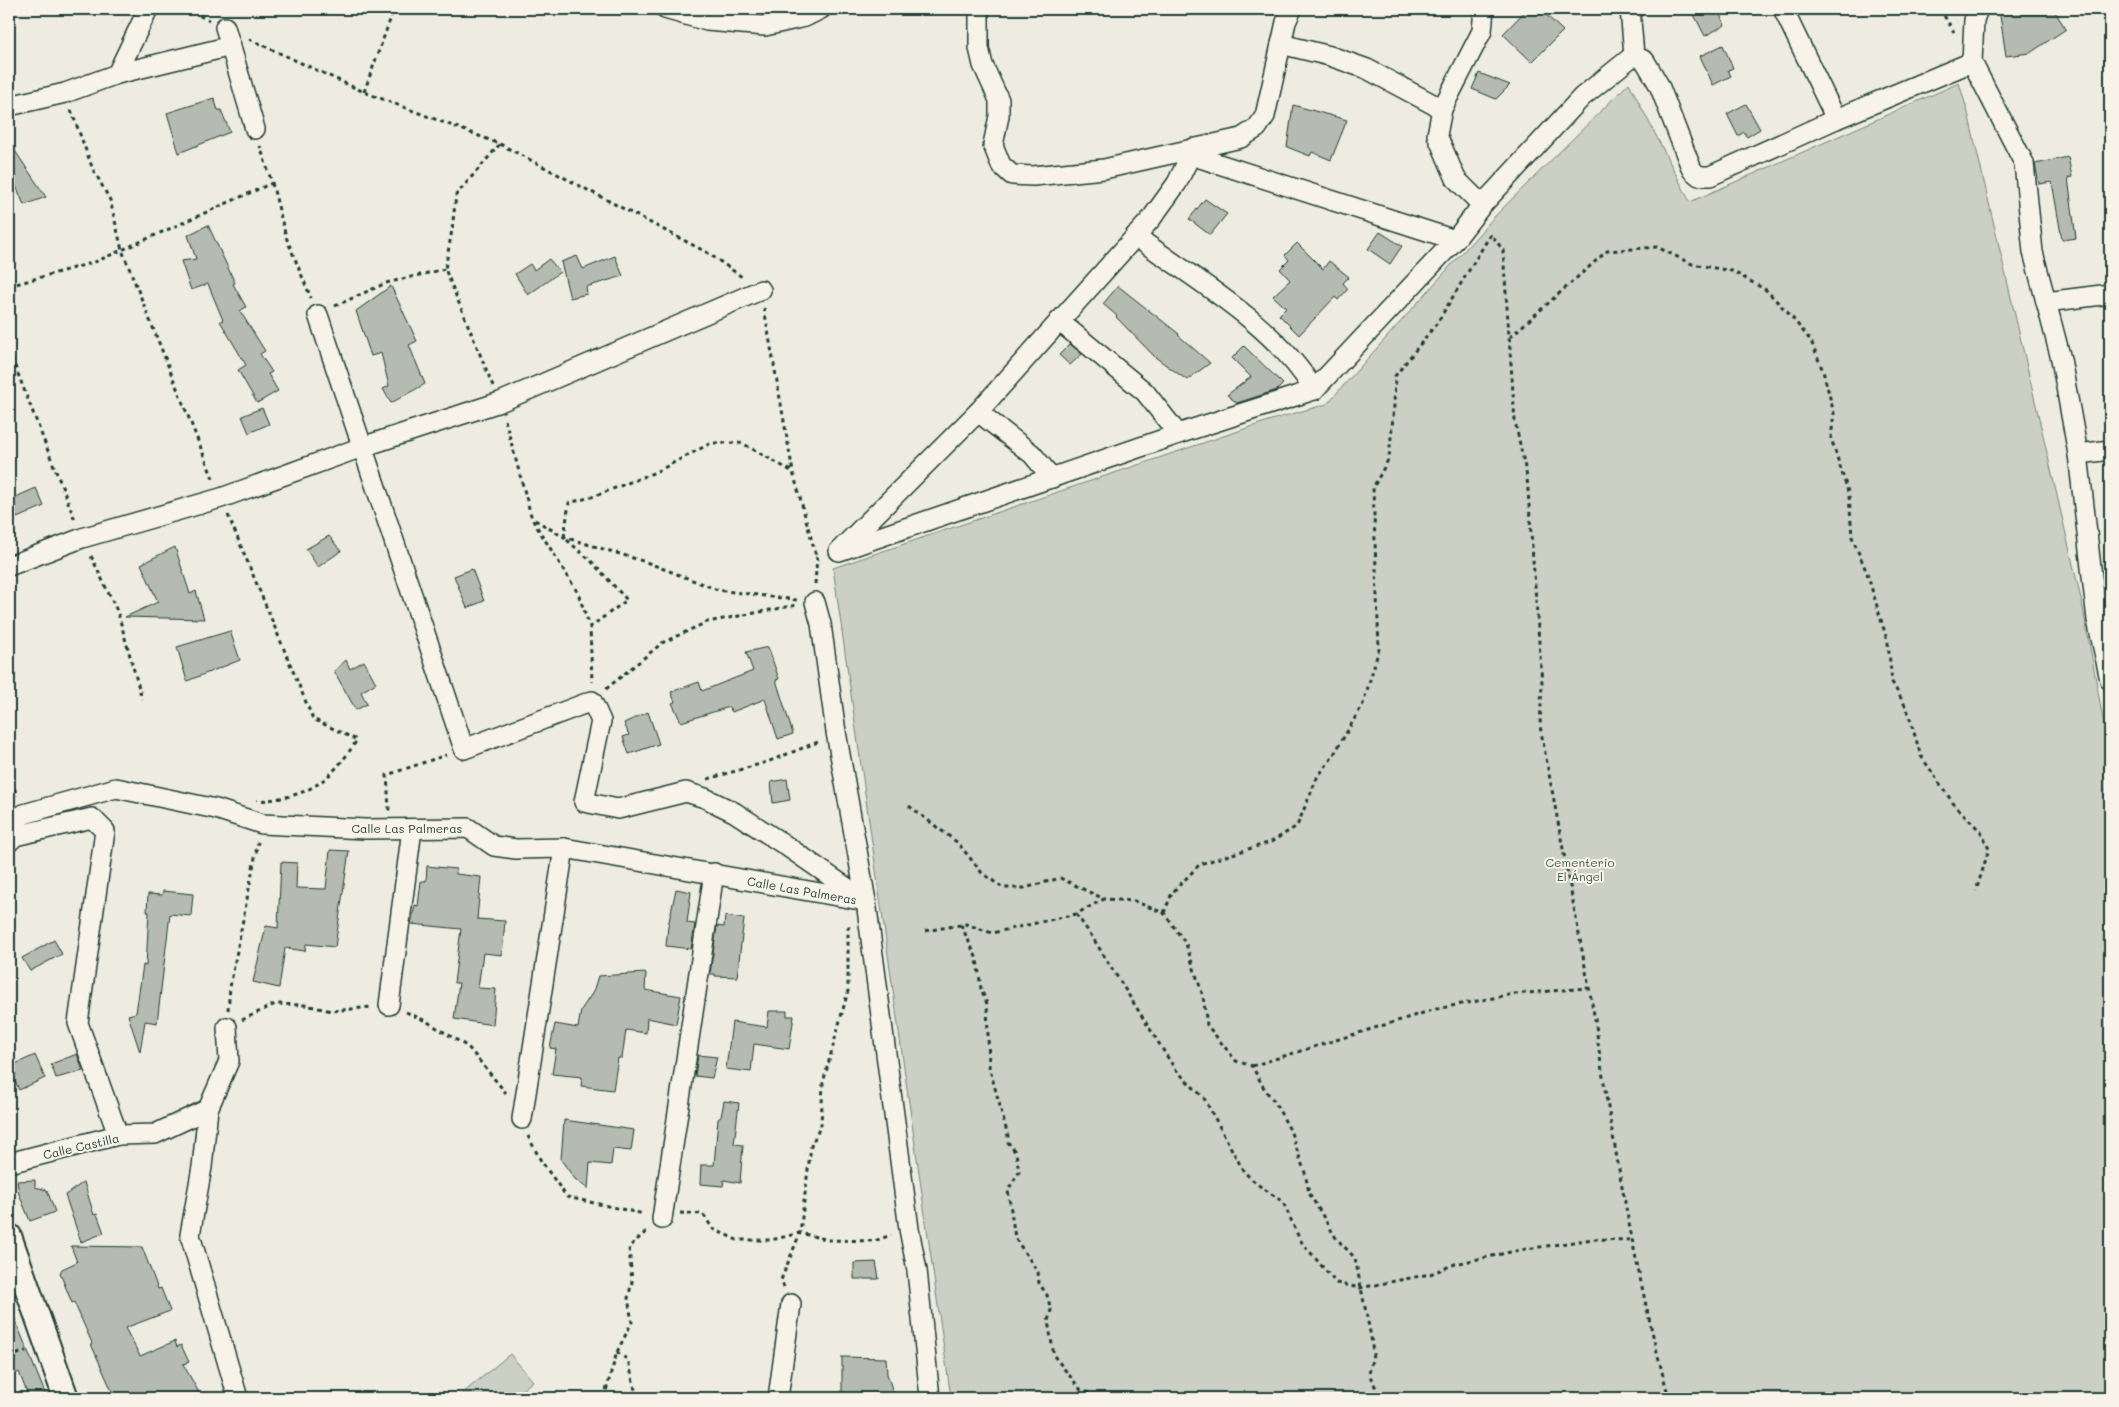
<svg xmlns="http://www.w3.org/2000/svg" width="2119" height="1407" viewBox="0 0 2119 1407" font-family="Mali,sans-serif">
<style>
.green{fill:#cccfc4;stroke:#76867c}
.building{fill:#b5bbb0;stroke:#1f3d34}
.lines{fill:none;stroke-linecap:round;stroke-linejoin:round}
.minor-casing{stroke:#1f3d34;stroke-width:22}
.tertiary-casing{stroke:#1f3d34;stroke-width:28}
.path{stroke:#1f3d34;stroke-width:3;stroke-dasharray:4 4;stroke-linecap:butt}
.minor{stroke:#f7f3e8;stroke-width:19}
.tertiary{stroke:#f7f3e8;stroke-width:24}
.labels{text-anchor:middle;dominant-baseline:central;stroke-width:4;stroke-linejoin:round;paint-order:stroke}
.street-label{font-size:12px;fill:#1f3d34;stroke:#f7f3e8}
.park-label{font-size:12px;fill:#425a51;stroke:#f7f3e8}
</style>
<rect width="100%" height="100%" fill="#eeece1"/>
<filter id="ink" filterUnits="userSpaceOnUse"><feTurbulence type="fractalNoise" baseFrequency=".02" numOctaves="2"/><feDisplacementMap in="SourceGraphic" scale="10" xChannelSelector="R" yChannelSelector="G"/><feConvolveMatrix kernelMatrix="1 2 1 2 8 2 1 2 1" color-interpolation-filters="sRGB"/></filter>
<g filter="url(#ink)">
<g class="green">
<polygon points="1629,83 1690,202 1959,83 1968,113 2082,603 2106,736 2110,787 2110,1398 951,1398 833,568 1271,420 1327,404 1496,215"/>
<polygon points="510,1354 533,1381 512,1398 457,1398"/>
</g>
<g class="building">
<polygon points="1527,9 1540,9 1563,31 1532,62 1503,34"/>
<polygon points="1691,9 1717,9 1725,25 1705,36"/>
<polygon points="1999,9 2053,9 2066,29 2030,53 2006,56"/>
<polygon points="1723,45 1733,68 1728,70 1731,76 1713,85 1700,56"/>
<polygon points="1479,73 1510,85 1496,99 1472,89"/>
<polygon points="214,98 218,110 221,110 230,132 179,153 167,113"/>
<polygon points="1746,104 1760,129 1747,137 1744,132 1738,136 1727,114"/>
<polygon points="1293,105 1347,120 1331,160 1312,152 1310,156 1287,147"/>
<polygon points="9,142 46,197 24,205 9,169"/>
<polygon points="2068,157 2072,177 2068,178 2076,238 2062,240 2052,182 2039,184 2035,164"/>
<polygon points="1205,199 1227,214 1210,235 1189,219"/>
<polygon points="208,225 235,283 233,284 246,307 240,311 265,351 260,354 272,372 268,374 278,391 257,403 238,370 246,365 220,321 223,320 208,284 191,290 181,261 196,259 188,235"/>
<polygon points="1380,232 1402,246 1390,264 1368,249"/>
<polygon points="1297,243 1323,269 1329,261 1349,277 1343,283 1348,289 1338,300 1335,297 1299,335 1279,315 1286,308 1273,296 1290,280 1280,269 1289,260 1285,255"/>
<polygon points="577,256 583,269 615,256 623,276 586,287 587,294 570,298 561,262"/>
<polygon points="549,259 560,272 528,295 515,274 530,264 534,270"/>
<polygon points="391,286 417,341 409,345 425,384 391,403 383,389 389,386 381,353 371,356 356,311"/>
<polygon points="1118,286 1179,334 1178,335 1210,363 1187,380 1155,357 1116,317 1117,316 1103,304"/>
<polygon points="1070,344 1082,354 1070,365 1059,355"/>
<polygon points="1244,346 1283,384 1277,390 1237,403 1227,395 1251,377 1232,358"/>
<polygon points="262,408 269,424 249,433 242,416"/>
<polygon points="36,488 44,506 17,518 9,500"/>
<polygon points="329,536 341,551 318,567 306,549"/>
<polygon points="175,547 190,594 196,591 204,619 125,617 158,602 141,564"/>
<polygon points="472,569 484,601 467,608 454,576"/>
<polygon points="230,631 240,660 187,681 177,647"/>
<polygon points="768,647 779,679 776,680 793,734 778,739 765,699 732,712 729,707 681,722 672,703 675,702 671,692 699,682 702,691 753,671 746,652"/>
<polygon points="346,660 350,669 364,661 376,683 361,692 367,704 356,710 334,671"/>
<polygon points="648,712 659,744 629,754 623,737 629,735 624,723"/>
<polygon points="787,779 790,800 773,803 771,782"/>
<polygon points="330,850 349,851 335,947 306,944 305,951 285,948 279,988 253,982 266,926 278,928 281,862 297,863 296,888 326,889"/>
<polygon points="427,866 456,869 456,874 481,877 477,919 505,921 502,955 483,953 478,988 496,989 493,1025 454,1019 459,983 454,983 461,929 411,924 415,905 418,906 421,881 426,881"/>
<polygon points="676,889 691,892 687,923 695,924 691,949 666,946 668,926"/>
<polygon points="163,891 193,894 191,916 170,914 157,1023 145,1021 140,1052 128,1015 136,1013 143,965 146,966 149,912 147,912 148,894 162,895"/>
<polygon points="725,916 744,919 737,977 715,976 715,974 710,974 717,926 724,927"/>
<polygon points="54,940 62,954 30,971 22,958"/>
<polygon points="646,973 645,990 681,996 676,1024 647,1018 646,1033 626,1030 622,1058 618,1058 613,1090 581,1086 582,1077 552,1074 556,1049 550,1048 555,1024 578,1028 581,1010 593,992 598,976"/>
<polygon points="769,1011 787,1011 787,1016 794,1016 789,1049 754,1044 751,1072 726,1069 732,1022 767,1027"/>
<polygon points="77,1054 83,1071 56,1078 51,1064"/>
<polygon points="35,1055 45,1078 19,1090 9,1067"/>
<polygon points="698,1055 717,1057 712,1078 695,1076"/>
<polygon points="724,1101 739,1103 734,1144 743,1145 740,1183 724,1180 723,1186 700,1184 701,1165 714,1165 718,1119 721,1117"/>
<polygon points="564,1120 634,1130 631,1151 613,1149 611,1165 590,1163 588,1189 575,1179 561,1160"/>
<polygon points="35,1180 35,1187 47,1190 55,1212 30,1221 19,1194 17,1181"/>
<polygon points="84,1182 94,1215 97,1214 104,1233 81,1242 65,1195"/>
<polygon points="71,1246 142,1247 158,1289 161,1288 170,1311 125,1328 140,1356 175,1341 177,1347 181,1345 189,1362 183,1364 202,1398 115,1398 91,1344 92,1343 74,1302 72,1303 60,1273 62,1269 77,1262"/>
<polygon points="876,1262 879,1279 854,1279 854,1263"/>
<polygon points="9,1305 47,1398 29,1398 19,1372 9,1377"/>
<polygon points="842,1357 886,1358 887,1374 895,1398 842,1398"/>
</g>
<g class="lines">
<defs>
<g id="minor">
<polyline points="665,9 707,21 765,26 805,17 821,9"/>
<polyline points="979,9 979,48 983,65 999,100 999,116 993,145 1001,165 1012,175 1033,176 1104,169 1241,138 1257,128 1265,116 1286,22 1292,9"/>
<polyline points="1630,9 1634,55"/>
<polyline points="1783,9 1836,119"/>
<polyline points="1978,9 1974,20 1972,62 2024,163 2033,252 2061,359 2078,454 2097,620 2110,680"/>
<polyline points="225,27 255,129"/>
<polyline points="1281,44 1330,56 1367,69 1442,109"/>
<polyline points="117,74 231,46"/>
<polyline points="9,106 65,93 117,74 148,9"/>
<polyline points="1191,155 1455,240"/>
<polyline points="1482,205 1456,179 1437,135 1442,109 1482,31 1484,9"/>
<path d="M1135 236C1196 280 1275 325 1314 390"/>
<polyline points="2046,302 2110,294"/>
<polyline points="318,315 464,749 592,701 601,721 584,802 618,809 686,792 705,798 734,812 785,845 866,901"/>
<polyline points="1059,321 1145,392 1178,434"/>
<polyline points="978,412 1032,454 1052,478"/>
<polyline points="2078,454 2110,450"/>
<polyline points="842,548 978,412 1151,219 1177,183 1194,148"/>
<polyline points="839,551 1190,430 1314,390 1455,240 1482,205 1582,97 1634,55 1645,61 1659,85 1692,170 1699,176 1710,176 1836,119 1972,62"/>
<polyline points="9,566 82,538 221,498 362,447 500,402 761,290"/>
<polyline points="815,602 821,624 836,732 866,901 909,1229 917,1270 930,1398"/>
<polyline points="9,825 24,814 116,788 216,809 262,824 365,829 468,828 494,846 516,849 564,848 860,900"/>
<polyline points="9,842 15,836 92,818 105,831 78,1023 118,1135"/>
<polyline points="389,1005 412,829"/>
<polyline points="227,1027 229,1061 208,1109 202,1167 190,1235 238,1398"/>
<polyline points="522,1119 564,848"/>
<polyline points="9,1163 118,1135 155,1134 208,1109"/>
<polyline points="662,1219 714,873"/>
<polyline points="778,1398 791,1304"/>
</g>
<polyline id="tertiary" points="9,1236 66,1398"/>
</defs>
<use href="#minor" class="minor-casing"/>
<use href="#tertiary" class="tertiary-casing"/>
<g class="path">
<polyline points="185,9 209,20"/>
<polyline points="1940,9 1954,32"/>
<polyline points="249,39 364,92 500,144 708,253 742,277"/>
<polyline points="364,92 394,9"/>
<polyline points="71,110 92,167 110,200 122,250 214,481"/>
<polyline points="272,183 286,237 311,298"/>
<polyline points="9,286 95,262 272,183 260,146"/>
<polyline points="335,306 386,283 445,269"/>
<polyline points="764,308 793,472 816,556"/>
<polyline points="1510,337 1607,251 1657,247 1692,264 1732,271 1766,290 1790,315 1811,341 1823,371 1834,413 1831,438 1849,495 1852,537 1867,573 1888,643 1892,682 1907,709 1921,756 1953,803 1981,832 1989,849 1976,891"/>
<polyline points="9,351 75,520"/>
<polyline points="493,386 445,269 452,230 456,195 500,144"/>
<polyline points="505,420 532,519 578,593 590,627 592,682"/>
<path d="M228 515 313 719 357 740C329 783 309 797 257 801"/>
<polyline points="535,520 564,537 646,562 718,590 797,600"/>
<polyline points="564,537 569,503 595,496 658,471 711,443 742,443 793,472"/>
<polyline points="567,540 592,562 627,600 590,627"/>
<polyline points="91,556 118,613 142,699"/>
<polyline points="815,584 817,556"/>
<polyline points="606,689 662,643 707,622 797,605"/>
<polyline points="9,773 17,796"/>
<polyline points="708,779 767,762 818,742"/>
<polyline points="909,806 958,843 982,873 1003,888 1025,888 1060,878 1104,899"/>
<polyline points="388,810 389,809 387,775 446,755"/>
<path d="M1164 913 1172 893 1200 864 1271 842 1297 826 1317 778 1333 756 1363 704 1379 649 1373 488 1389 458 1394 406 1395 376 1437 323 1491 234 1503 250 1515 421 1527 477 1542 683 1540 726 1596 1025C1601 1072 1610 1118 1618 1164 1632 1243 1648 1321 1669 1398"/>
<polyline points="1076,914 1091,935 1175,1069 1204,1098 1244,1172 1257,1184 1283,1202 1300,1240 1336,1283 1360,1288 1430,1274 1455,1264 1520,1250 1593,1239 1631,1240"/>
<polyline points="961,925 977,959 981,989 987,1004 989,1066 1008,1136 1008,1142 1016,1153 1019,1172 1008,1190 1015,1238 1038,1272 1039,1283 1047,1295 1051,1310 1048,1321 1054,1356 1081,1390 1095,1395 1098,1398"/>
<polyline points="925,931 966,924 992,933 1076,914 1104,899 1134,901 1164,913 1186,944 1203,996 1207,1025 1236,1061 1252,1066 1265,1090 1274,1101 1290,1130 1305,1173 1309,1193 1336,1238 1355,1258 1371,1337 1373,1354 1369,1374 1381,1398"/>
<polyline points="228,1010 230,987 258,842"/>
<polyline points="406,1012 426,1021 468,1047 506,1093"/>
<polyline points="242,1020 275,1004 305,1005 332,1011 371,1007"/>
<polyline points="1252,1066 1436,1009 1514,994 1588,988"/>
<polyline points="528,1136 541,1161 567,1197 644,1214"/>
<polyline points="680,1213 703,1214 713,1229 737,1240 771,1240 800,1233 829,1240 874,1241 891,1235"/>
<polyline points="784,1287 781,1280 800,1233 811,1146 821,1125 823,1083 848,991 848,928 850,925"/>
<polyline points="617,1352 628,1360 637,1398"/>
<polyline points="9,1357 26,1351"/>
<polyline points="604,1398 617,1352 632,1322 628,1298 632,1282 629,1247 647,1231"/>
</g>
<use href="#minor" class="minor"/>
<use href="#tertiary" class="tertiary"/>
</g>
</g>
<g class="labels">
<g class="street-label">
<text x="407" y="828">Calle Las Palmeras</text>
<text transform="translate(802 890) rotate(10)">Calle Las Palmeras</text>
<text transform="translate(81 1146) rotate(-13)">Calle Castilla</text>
</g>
<g class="park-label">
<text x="1580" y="862">Cementerio<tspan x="1580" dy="14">El Ángel</tspan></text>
</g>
</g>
<rect width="2119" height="1407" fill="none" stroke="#f7f3e8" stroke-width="30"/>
<rect x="15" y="15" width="2089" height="1377" fill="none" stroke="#1f3d34" stroke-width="2" filter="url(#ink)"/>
</svg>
